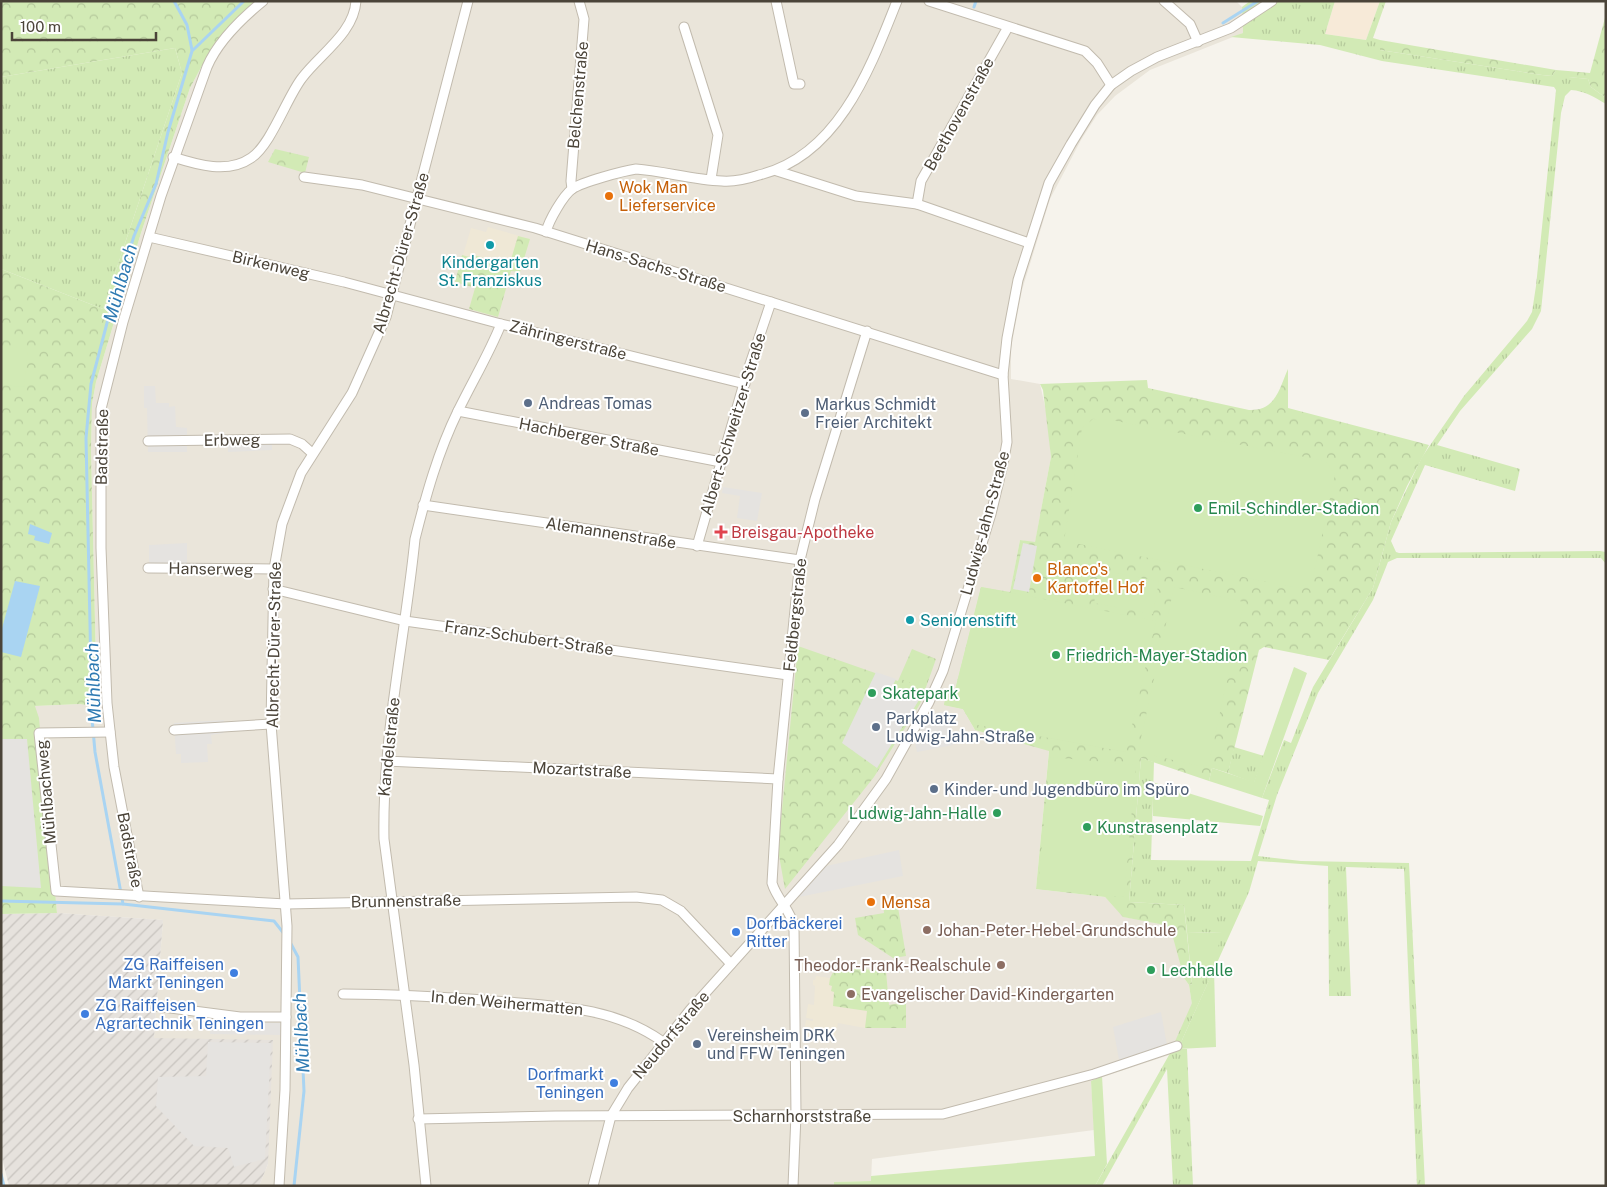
<svg xmlns="http://www.w3.org/2000/svg" width="1607" height="1187" viewBox="0 0 1607 1187" font-family="'Public Sans',sans-serif">
<style>
.residential{fill:#eae5da}
.commercial{fill:#f7ead8}
.industrial{fill:url(#industrial-furrows)}
.education{fill:#efe8d6}
.grass{fill:url(#grass-tufts)}
.forest{fill:url(#forest-crowns)}
.garden{fill:#d2eab5}
.parking{fill:#e5e3e0}
.water{fill:#a9d4f2}
.lines{fill:none;stroke-linecap:round;stroke-linejoin:round}
.stream{stroke:#a9d4f2;stroke-width:3}
.street-casing{stroke:#c2bbae;stroke-width:11}
.street{stroke:#fff;stroke-width:9}
.food-dot{fill:#e8710a;stroke:#fff;stroke-width:2}
.culture-dot{fill:#0f9aa8;stroke:#fff;stroke-width:2}
.service-dot{fill:#5c6f8a;stroke:#fff;stroke-width:2}
.leisure-dot{fill:#2e9e5b;stroke:#fff;stroke-width:2}
.health-dot{fill:#e0444e;stroke:#fff;stroke-width:2}
.education-dot{fill:#8d6e63;stroke:#fff;stroke-width:2}
.shop-dot{fill:#3f7fe0;stroke:#fff;stroke-width:2}
.labels{text-anchor:middle;dominant-baseline:central;stroke-width:4;stroke-linejoin:round;paint-order:stroke}
.street-label{font-size:16px;fill:#4b4439;stroke:#fff}
.food-label{font-size:16px;fill:#c56008;stroke:#fff;text-anchor:start}
.culture-label{font-size:16px;fill:#0d838f;stroke:#fff}
.service-label{font-size:16px;fill:#4e5e75;stroke:#fff;text-anchor:start}
.leisure-label{font-size:16px;fill:#27864d;stroke:#fff;text-anchor:start}
.health-label{font-size:16px;fill:#be3a42;stroke:#fff;text-anchor:start}
.shop-label{font-size:16px;fill:#366cbe;stroke:#fff;text-anchor:start}
.education-label{font-size:16px;fill:#785e54;stroke:#fff;text-anchor:start}
.water-label{font-size:18px;font-style:italic;fill:#2e7ab2;stroke:#fff}
</style>
<defs>
<pattern id="industrial-furrows" width="10" height="10" patternUnits="userSpaceOnUse" patternTransform="scale(1.25)"><rect width="10" height="10" fill="#e6e2dd"/><path d="M-1 1l2-2M0 10L10 0M9 11l2-2" fill="none" stroke="#c7c3be"/></pattern>
<pattern id="grass-tufts" width="24" height="20" patternUnits="userSpaceOnUse" patternTransform="scale(1.25)"><rect width="24" height="20" fill="#d2eab5"/><path d="M3 7l-1-3M5 7V3M7 7l1-3M15 17l-1-3M17 17v-4M19 17l1-3" fill="none" stroke="#b6ca9c"/></pattern>
<pattern id="forest-crowns" width="20" height="18" patternUnits="userSpaceOnUse" patternTransform="scale(1.25)"><rect width="20" height="18" fill="#d2eab5"/><path d="M2 6a3 3 0 1 1 6 0M12 15a3 3 0 1 1 6 0" fill="none" stroke="#b6ca9c"/></pattern>
</defs>
<rect width="100%" height="100%" fill="#f6f3ec"/>
<polygon class="residential" points="256,1 1236,1 1242,7 1243,33 1150,70 1115,96 1097,115 1081,140 1050,199 1022,290 1011,348 1011,379 1040,384 1048,420 1051,457 1035,543 1020,540 1010,593 981,587 955,690 944,705 963,709 975,730 1049,750 1036,889 1105,897 1124,917 1165,924 1171,930 1176,945 1184,978 1189,985 1192,1005 1188,1015 1169,1055 1091,1081 1094,1130 872,1159 871,1181 834,1182 834,1186 259,1186 268,1164 154,1038 163,920 57,913 35,706 80,704 97,706 91,450 92,404 96,382 141,233 190,88 212,47"/>
<polygon class="commercial" points="1335,1 1380,1 1366,40 1325,34"/>
<polygon class="industrial" points="57,913 163,920 154,1038 273,1040 268,1164 259,1186 9,1186 1,1154 1,914"/>
<g class="education">
<polygon points="488,227 530,239 520,272 511,271 498,317 469,309 475,288 455,282 471,228 486,232"/>
<polygon points="836,967 886,971 889,1005 906,1002 906,1028 865,1028 838,1023 835,1037 803,1037 806,1020 813,1021 813,1019 806,1018 808,1004 814,1005 815,986 813,985 813,980 815,980 816,976 830,978"/>
</g>
<g class="grass">
<path d="M1250 1H1335L1325 34 1366 40 1380 1H1386L1373 38 1380 40V50L1542 75 1552 76 1556 70 1568 71 1569 77 1588 79 1591 87 1606 98V104C1594 97 1585 91 1571 90L1565 96 1561 113 1541 311 1532 329 1460 411 1437 445 1520 469 1515 491 1425 465 1391 541 1396 552 1399 553 1600 551 1606 552V564L1601 558H1397L1388 562 1373 600 1318 693 1277 795 1258 856 1301 861 1409 863 1425 1186H1417L1404 869 1346 867 1351 996H1329L1328 866 1258 861 1249 892 1178 1049H1187L1193 1186H1173L1167 1069 1102 1186H1095L1169 1055 1223 933 1187 932 1184 905 1129 902 1141 758 1154 762 1151 860 1251 861 1269 800 1262 798 1284 740 1291 743 1313 687 1373 588 1391 522 1422 457 1464 396 1527 321 1532 312 1536 286 1556 90 1554 87 1382 61 1320 45 1231 37 1243 33 1242 7Z"/>
<polygon points="175,48 182,73 103,309 1,269 1,77"/>
<polygon points="1234,747 1264,756 1254,783 1228,773"/>
</g>
<g class="forest">
<polygon points="1,1 256,1 212,47 190,88 141,233 96,382 92,404 91,450 97,707 80,704 35,706 39,718 57,913 1,914 1,269 103,309 182,73 175,48 1,77"/>
<polygon points="1606,14 1606,98 1591,87 1588,79 1568,77 1568,71 1590,73"/>
<polygon points="1380,40 1556,70 1552,76 1542,75 1380,50"/>
<polygon points="275,149 309,157 305,173 268,162"/>
<polygon points="518,236 530,239 520,272 511,271 498,317 469,309 475,288 455,282 462,255 473,258 474,255 509,266"/>
<path d="M1288 369V408L1429 445 1407 486 1391 522 1373 588 1329 660 1264 647 1259 650 1228 773 1212 768 1209 781 1141 758 1129 902 1184 905 1192 984 1189 985 1184 978 1171 930 1165 925 1123 917 1105 897 1036 889 1049 751 975 730 963 709 944 705 948 688 955 690 981 587 1010 592 1020 540 1035 542 1051 457 1043 390 1040 384 1147 380 1148 388 1249 410C1276 411 1279 389 1288 369Z"/>
<polygon points="798,646 898,681 912,649 936,659 920,704 874,777 785,889 778,850"/>
<polygon points="897,901 906,956 893,958 858,935 855,918 884,913 883,903"/>
<polygon points="836,967 886,971 889,1005 906,1002 906,1028 865,1028 867,1011 833,1006 834,992 831,991 832,986 829,985 830,978"/>
</g>
<g class="garden">
<polygon points="1,346 28,349 24,387 1,385"/>
<polygon points="1093,419 1111,420 1326,461 1335,475 1312,582 1298,588 1064,541 1082,428"/>
<polygon points="1100,570 1159,581 1153,614 1094,603"/>
<polygon points="981,587 1156,621 1126,752 972,724 963,709 944,705 948,688 955,690"/>
<polygon points="1174,587 1244,602 1208,768 1138,752"/>
<polygon points="912,651 930,659 918,686 901,679"/>
<polygon points="1294,667 1307,673 1262,798 1209,781 1212,768 1254,782"/>
<polygon points="1050,757 1136,765 1124,897 1038,889"/>
<polygon points="1152,782 1263,816 1260,826 1153,816"/>
<polygon points="1187,932 1224,933 1192,1005 1189,985 1192,984"/>
<polygon points="1214,969 1216,1047 1178,1049"/>
<polygon points="1102,1076 1107,1164 1095,1186 834,1186 834,1182 871,1181 871,1176 1095,1156 1091,1081"/>
</g>
<g class="parking">
<polygon points="144,386 155,386 156,403 169,403 169,407 175,406 176,427 187,428 187,452 148,452 147,408 144,408"/>
<polygon points="272,440 272,450 228,452 228,441"/>
<polygon points="723,487 762,493 757,521 737,518 740,496 722,493"/>
<polygon points="187,543 187,572 149,573 149,545"/>
<polygon points="1023,543 1037,546 1029,592 1013,589"/>
<polygon points="876,672 896,679 892,687 919,700 877,768 842,743"/>
<polygon points="948,711 953,745 917,752 914,739 928,714"/>
<polygon points="224,720 224,733 211,735 212,744 207,744 208,762 181,763 181,754 176,754 174,723"/>
<polygon points="1,739 27,739 41,888 1,886"/>
<polygon points="899,850 903,876 789,899 817,868"/>
<polygon points="1161,1012 1167,1045 1119,1060 1113,1027"/>
<polygon points="211,1021 281,1023 281,1035 210,1034"/>
<polygon points="208,1042 271,1043 265,1159 234,1167 228,1148 194,1146 156,1106 158,1077 206,1076"/>
</g>
<g class="water">
<polygon points="30,524 52,533 49,544 34,540 35,536 28,534"/>
<polygon points="15,581 40,586 21,657 1,652 1,632"/>
</g>
<g class="lines">
<g class="stream">
<polyline points="174,1 187,25 192,50"/>
<polyline points="244,1 192,51 168,132 156,184 134,236 112,304 91,384 86,438 92,718 95,752 123,904 274,921 285,935"/>
<polyline points="974,7 976,1"/>
<polyline points="1223,23 1258,1"/>
<polyline points="1,901 123,904"/>
<polyline points="290,942 298,957 304,1091 294,1186"/>
<polyline points="1,1174 4,1186"/>
</g>
<defs>
<g id="street">
<polyline points="776,1 793,80 794,84 800,84"/>
<polyline points="929,1 1085,51 1097,63 1111,85"/>
<polyline points="1164,1 1190,24 1198,42"/>
<polyline points="684,27 718,135 711,179"/>
<path d="M173 157C198 165 228 174 251 158 271 145 287 97 302 78 320 54 354 33 356 1"/>
<polyline points="777,171 856,196 917,204 1029,243"/>
<polyline points="304,177 362,185 535,228 1003,375"/>
<polyline points="572,189 571,181 584,19 579,1"/>
<polyline points="917,204 921,181 1008,27"/>
<path d="M546 232C549 220 563 196 572 189 582 182 623 171 636 169 664 171 693 180 722 181 735 182 747 179 759 175 838 156 870 69 897 1"/>
<polyline points="149,237 344,282 501,324 745,384"/>
<polyline points="458,411 721,462"/>
<polyline points="148,441 290,439 302,444 312,453"/>
<polyline points="423,505 800,560"/>
<polyline points="697,546 747,373 771,302"/>
<polyline points="148,568 274,569"/>
<polyline points="273,589 405,621 788,675"/>
<polyline points="174,730 271,724"/>
<polyline points="110,732 39,733 56,891 286,904 636,897 662,900 681,911 731,964"/>
<polyline points="386,761 778,779"/>
<path d="M139 897 114 767 107 703 101 548V409L123 322 161 196 207 67C218 41 241 19 263 1"/>
<path d="M343 994C395 994 444 997 495 1001 554 1006 613 1006 663 1042"/>
<polyline points="155,1006 240,1017 286,1017"/>
<polyline points="418,1119 555,1116 943,1114 1094,1074 1177,1046"/>
<polyline points="279,1186 285,1090 287,926 271,724 274,569 282,524 301,473 352,393 386,317 468,1"/>
<path d="M426 1186 414 1065 384 839C382 738 405 639 415 539 426 495 438 452 458 411 472 382 489 354 501 324"/>
<polyline points="593,1186 611,1116 628,1088 690,1010 838,845 886,779 929,702 943,671 991,514 1003,464 1007,442 1003,375 1007,338 1018,280 1049,183 1071,144 1095,105 1111,85 1131,71 1157,57 1231,28 1272,1"/>
<path d="M793 1186 796 1115 794 927C791 910 777 900 772 883L778 779 800 560 815 499 867 331"/>
</g>
</defs>
<use href="#street" class="street-casing"/>
<use href="#street" class="street"/>
</g>
<g class="food-dot">
<circle cx="609" cy="196" r="5"/>
<circle cx="1037" cy="578" r="5"/>
<circle cx="871" cy="902" r="5"/>
</g>
<g class="culture-dot">
<circle cx="490" cy="245" r="5"/>
<circle cx="910" cy="620" r="5"/>
</g>
<g class="service-dot">
<circle cx="528" cy="403" r="5"/>
<circle cx="805" cy="413" r="5"/>
<circle cx="876" cy="727" r="5"/>
<circle cx="934" cy="789" r="5"/>
<circle cx="697" cy="1044" r="5"/>
</g>
<g class="leisure-dot">
<circle cx="1198" cy="508" r="5"/>
<circle cx="1056" cy="655" r="5"/>
<circle cx="872" cy="693" r="5"/>
<circle cx="997" cy="813" r="5"/>
<circle cx="1087" cy="827" r="5"/>
<circle cx="1151" cy="970" r="5"/>
</g>
<path class="health-dot" d="M718.5 524.5h5v5h5v5h-5v5h-5v-5h-5v-5h5z"/>
<g class="education-dot">
<circle cx="927" cy="930" r="5"/>
<circle cx="1001" cy="965" r="5"/>
<circle cx="851" cy="994" r="5"/>
</g>
<g class="shop-dot">
<circle cx="736" cy="932" r="5"/>
<circle cx="234" cy="973" r="5"/>
<circle cx="85" cy="1014" r="5"/>
<circle cx="614" cy="1083" r="5"/>
</g>
<g class="labels">
<g class="street-label">
<text transform="translate(578 95) rotate(-85)">Belchenstraße</text>
<text transform="translate(959 114) rotate(-61)">Beethovenstraße</text>
<text transform="translate(401 253) rotate(-74)">Albrecht-Dürer-Straße</text>
<text transform="translate(271 265) rotate(13)">Birkenweg</text>
<text transform="translate(656 266) rotate(17)">Hans-Sachs-Straße</text>
<text transform="translate(568 340) rotate(14)">Zähringerstraße</text>
<text transform="translate(733 424) rotate(-73)">Albert-Schweitzer-Straße</text>
<text transform="translate(589 437) rotate(11)">Hachberger Straße</text>
<text transform="translate(232 440) rotate(-1)">Erbweg</text>
<text transform="translate(102 447) rotate(-89)">Badstraße</text>
<text transform="translate(985 523) rotate(-75)">Ludwig-Jahn-Straße</text>
<text transform="translate(611 533) rotate(9)">Alemannenstraße</text>
<text transform="translate(211 569) rotate(1)">Hanserweg</text>
<text transform="translate(795 615) rotate(-84)">Feldbergstraße</text>
<text transform="translate(529 638) rotate(8)">Franz-Schubert-Straße</text>
<text transform="translate(274 645) rotate(-89)">Albrecht-Dürer-Straße</text>
<text transform="translate(389 747) rotate(-84)">Kandelstraße</text>
<text transform="translate(582 770) rotate(3)">Mozartstraße</text>
<text transform="translate(46 792) rotate(-95)">Mühlbachweg</text>
<text transform="translate(130 850) rotate(79)">Badstraße</text>
<text transform="translate(406 901) rotate(-1)">Brunnenstraße</text>
<text transform="translate(507 1003) rotate(5)">In den Weihermatten</text>
<text transform="translate(671 1035) rotate(-50)">Neudorfstraße</text>
<text x="802" y="1116">Scharnhorststraße</text>
</g>
<g class="food-label">
<text x="619" y="187">Wok Man<tspan x="619" dy="18">Lieferservice</tspan></text>
<text x="1047" y="569">Blanco's<tspan x="1047" dy="18">Kartoffel Hof</tspan></text>
<text x="881" y="902">Mensa</text>
</g>
<g class="culture-label">
<text x="490" y="262">Kindergarten<tspan x="490" dy="18">St. Franziskus</tspan></text>
<text x="920" y="620" text-anchor="start">Seniorenstift</text>
</g>
<g class="service-label">
<text x="538" y="403">Andreas Tomas</text>
<text x="815" y="404">Markus Schmidt<tspan x="815" dy="18">Freier Architekt</tspan></text>
<text x="886" y="718">Parkplatz<tspan x="886" dy="18">Ludwig-Jahn-Straße</tspan></text>
<text x="944" y="789">Kinder- und Jugendbüro im Spüro</text>
<text x="707" y="1035">Vereinsheim DRK<tspan x="707" dy="18">und FFW Teningen</tspan></text>
</g>
<g class="leisure-label">
<text x="1208" y="508">Emil-Schindler-Stadion</text>
<text x="1066" y="655">Friedrich-Mayer-Stadion</text>
<text x="882" y="693">Skatepark</text>
<text x="987" y="813" text-anchor="end">Ludwig-Jahn-Halle</text>
<text x="1097" y="827">Kunstrasenplatz</text>
<text x="1161" y="970">Lechhalle</text>
</g>
<g class="health-label">
<text x="731" y="532">Breisgau-Apotheke</text>
</g>
<g class="shop-label">
<text x="746" y="923">Dorfbäckerei<tspan x="746" dy="18">Ritter</tspan></text>
<text x="224" y="964" text-anchor="end">ZG Raiffeisen<tspan x="224" dy="18">Markt Teningen</tspan></text>
<text x="95" y="1005">ZG Raiffeisen<tspan x="95" dy="18">Agrartechnik Teningen</tspan></text>
<text x="604" y="1074" text-anchor="end">Dorfmarkt<tspan x="604" dy="18">Teningen</tspan></text>
</g>
<g class="education-label">
<text x="937" y="930">Johan-Peter-Hebel-Grundschule</text>
<text x="991" y="965" text-anchor="end">Theodor-Frank-Realschule</text>
<text x="861" y="994">Evangelischer David-Kindergarten</text>
</g>
<g class="water-label">
<text transform="translate(120 283) rotate(-74)">Mühlbach</text>
<text transform="translate(93 683) rotate(-92)">Mühlbach</text>
<text transform="translate(301 1033) rotate(-93)">Mühlbach</text>
</g>
</g>
<rect width="1607" height="1187" fill="none" stroke="#4b4439" stroke-width="5"/>
<path d="M12 32v8h144v-8" fill="none" stroke="#4b4439" stroke-width="2.5"/>
<text x="20" y="32" font-size="15" fill="#4b4439" stroke="#ffffff" stroke-width="4" paint-order="stroke">100 m</text>
</svg>
